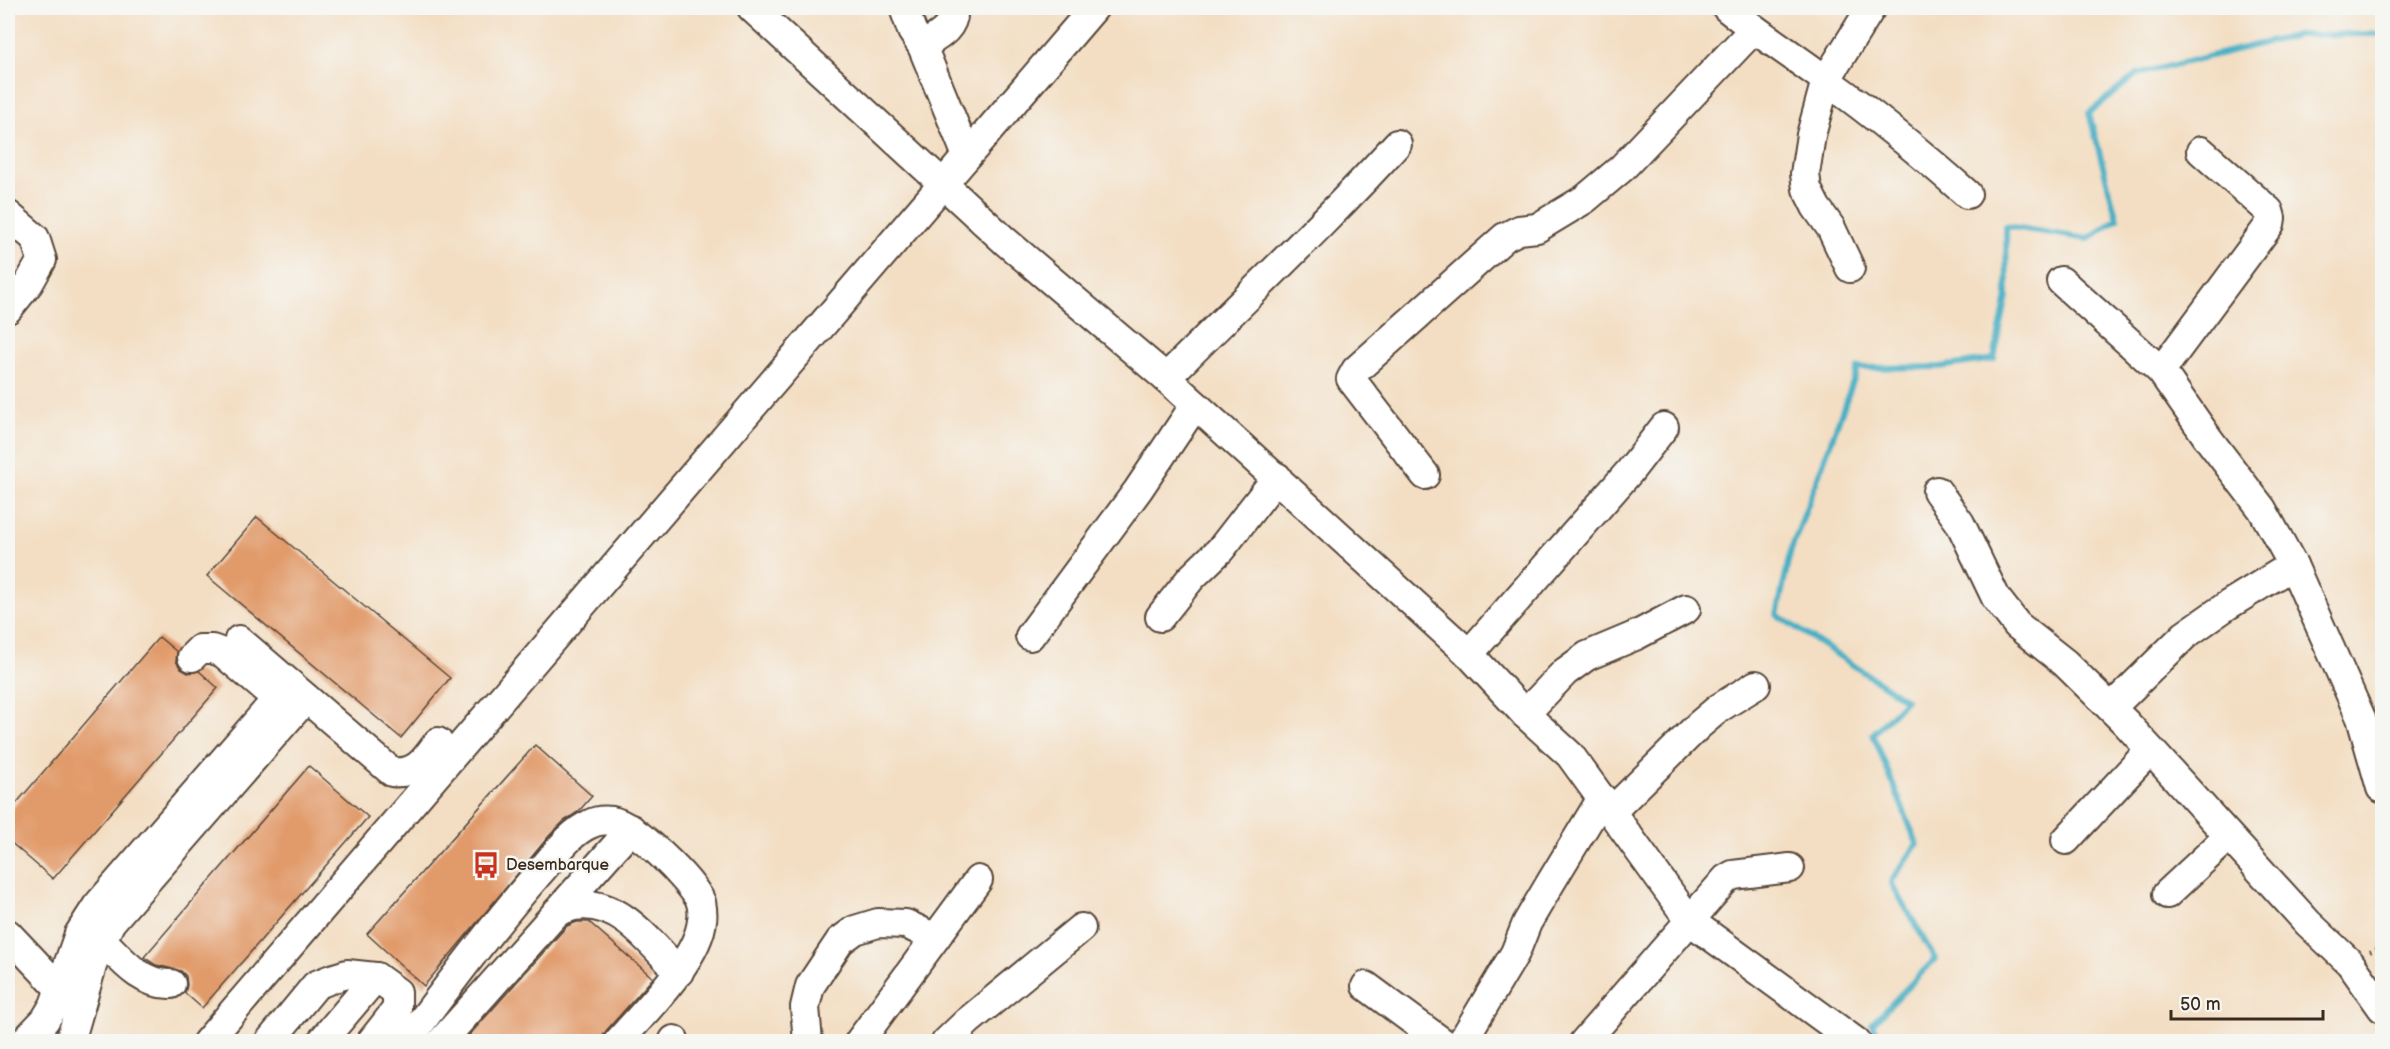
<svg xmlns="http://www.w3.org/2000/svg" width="2390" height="1049" viewBox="0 0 2390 1049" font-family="'Balsamiq Sans',sans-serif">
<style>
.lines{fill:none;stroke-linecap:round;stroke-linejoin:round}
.stream{stroke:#46afc4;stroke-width:6}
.building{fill:#e19a69}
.minor-casing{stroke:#574537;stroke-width:32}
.path{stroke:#574537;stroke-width:4;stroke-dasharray:1.5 4.5;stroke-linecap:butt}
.minor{stroke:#fff;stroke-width:28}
.labels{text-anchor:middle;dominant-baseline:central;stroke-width:5;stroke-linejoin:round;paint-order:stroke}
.poi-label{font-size:16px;fill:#3b2a1e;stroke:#f6f6f2;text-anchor:start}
</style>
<rect width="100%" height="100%" fill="#f6f6f2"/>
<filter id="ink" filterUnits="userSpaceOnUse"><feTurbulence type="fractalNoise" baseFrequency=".0167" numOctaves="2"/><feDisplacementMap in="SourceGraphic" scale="12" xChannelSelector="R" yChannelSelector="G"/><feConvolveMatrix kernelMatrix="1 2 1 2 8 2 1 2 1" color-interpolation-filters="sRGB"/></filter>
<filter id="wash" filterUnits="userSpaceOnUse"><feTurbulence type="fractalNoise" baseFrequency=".008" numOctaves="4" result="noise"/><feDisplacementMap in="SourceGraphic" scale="24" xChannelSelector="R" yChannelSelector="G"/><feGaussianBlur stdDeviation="1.35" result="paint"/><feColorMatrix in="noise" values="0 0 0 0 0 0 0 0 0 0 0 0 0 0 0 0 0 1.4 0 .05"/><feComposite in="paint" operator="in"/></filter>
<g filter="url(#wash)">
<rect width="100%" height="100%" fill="#f3dec3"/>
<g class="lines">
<polyline class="stream" points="1880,1042 1872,1024 1935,959 1891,882 1917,844 1873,734 1906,700 1777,615 1790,553 1858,368 1940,367 1994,359 2007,296 2006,226 2088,239 2117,219 2089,113 2137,74 2297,35 2382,34"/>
</g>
<g id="blocks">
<g class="building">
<polygon points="257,517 450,678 401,738 207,576"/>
<polygon points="159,637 177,652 176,661 181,669 188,673 199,671 218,688 53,879 8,840 8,813"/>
<polygon points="535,745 592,796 579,811 564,821 549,836 424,986 367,934"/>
<polygon points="309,766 368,817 202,1008 185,993 187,985 186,976 181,971 156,965 144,957"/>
<polygon points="577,922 589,922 653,978 606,1031 600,1041 464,1041 567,926"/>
</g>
</g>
</g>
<g filter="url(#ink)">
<use href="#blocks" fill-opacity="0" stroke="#574537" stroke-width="1.5"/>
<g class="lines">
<defs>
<g id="minor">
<polyline points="752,8 1005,241 1166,378 1469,654 1525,714 1570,755 1690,921 1856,1042"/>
<polyline points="904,8 912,31 922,46 967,156"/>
<path d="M1727 8C1759 34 1794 56 1827 81 1876 116 1922 154 1967 194"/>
<path d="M922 46C937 37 956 28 953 8"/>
<polyline points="8,215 35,238 42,260 29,283 8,309"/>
<polyline points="1850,268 1831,228 1816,207 1807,189 1805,174 1811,135 1826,80 1871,8"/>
<polyline points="2061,281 2161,371 2210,441 2262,509 2293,565 2361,718 2381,788"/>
<polyline points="2161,371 2270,224 2271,218 2269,211 2201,151"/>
<path d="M1166 378C1243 300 1324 225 1397 144"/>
<polyline points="1425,475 1351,379 1356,370 1505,237 1519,230 1537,228 1585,199 1622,168 1754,29"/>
<polyline points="1937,491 1960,523 1996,598 2017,625 2065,663 2126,723 2308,923 2350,963 2382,1008"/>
<polyline points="1160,617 1191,578 1221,549 1277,477"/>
<polyline points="1030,636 1138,490 1195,405"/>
<path d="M239 640 392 772C416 775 425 760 438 742"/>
<polyline points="1469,654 1630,471 1664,427"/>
<polyline points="192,657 200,649 212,649 223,653 277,699"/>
<polyline points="2111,708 2185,635 2228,605 2293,565"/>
<polyline points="1525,714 1565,672 1587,656 1637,635 1686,609"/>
<polyline points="1611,812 1699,725 1719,708 1756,685"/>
<polyline points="2066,840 2150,750"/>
<polyline points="2167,894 2228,837"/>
<polyline points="557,912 631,829"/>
<polyline points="8,934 59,988 72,998"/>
<path d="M102 940C122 960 141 985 171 984"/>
<polyline points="1366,986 1442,1042"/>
<polyline points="24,1042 45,1020 54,1005 79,934 97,906 290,684"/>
<polyline points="70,1042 96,952 111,922 306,698"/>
<polyline points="207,1042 1094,8"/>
<polyline points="269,1042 316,985 331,979 347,974 376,977 397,992 397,1009 371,1042"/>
<polyline points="321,1042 376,977"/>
<path d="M406 1042C449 985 491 928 538 874 553 858 569 833 590 824 597 820 604 820 612 821 635 825 691 880 701 902 702 907 703 915 702 920 699 959 643 1013 618 1042"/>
<path d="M441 1042 557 912C563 910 569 907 575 906 619 898 652 945 679 972"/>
<polyline points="673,1042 674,1040"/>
<polyline points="808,1042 805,1007 810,986 840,941 855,930 878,923 906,924 935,938"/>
<polyline points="859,1042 978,880"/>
<polyline points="946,1042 968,1021 1081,928"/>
<polyline points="1462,1042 1515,953 1527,923 1551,882 1602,798"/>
<polyline points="1584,1042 1726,879 1733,875 1790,868"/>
</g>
</defs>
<use href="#minor" class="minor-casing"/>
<polyline class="path" points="2370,952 2382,945"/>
<use href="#minor" class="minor"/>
</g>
</g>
<defs>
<symbol id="bus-bare" viewBox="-9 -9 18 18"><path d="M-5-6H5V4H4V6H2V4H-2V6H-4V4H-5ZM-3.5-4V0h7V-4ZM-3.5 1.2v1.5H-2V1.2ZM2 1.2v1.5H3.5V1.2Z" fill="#c8321e" stroke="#f6f6f2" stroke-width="2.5" paint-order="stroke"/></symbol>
</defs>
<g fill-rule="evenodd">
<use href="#bus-bare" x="467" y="846" width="38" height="38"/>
</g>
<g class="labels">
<g class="poi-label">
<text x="506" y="865">Desembarque</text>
</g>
</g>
<rect width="2390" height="1049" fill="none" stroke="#f6f6f2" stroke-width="30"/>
<path d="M2171 1010v9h152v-9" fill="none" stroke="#3b2a1e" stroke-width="3"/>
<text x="2180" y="1010" font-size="18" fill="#3b2a1e" stroke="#f6f6f2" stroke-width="4.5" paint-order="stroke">50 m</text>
</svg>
